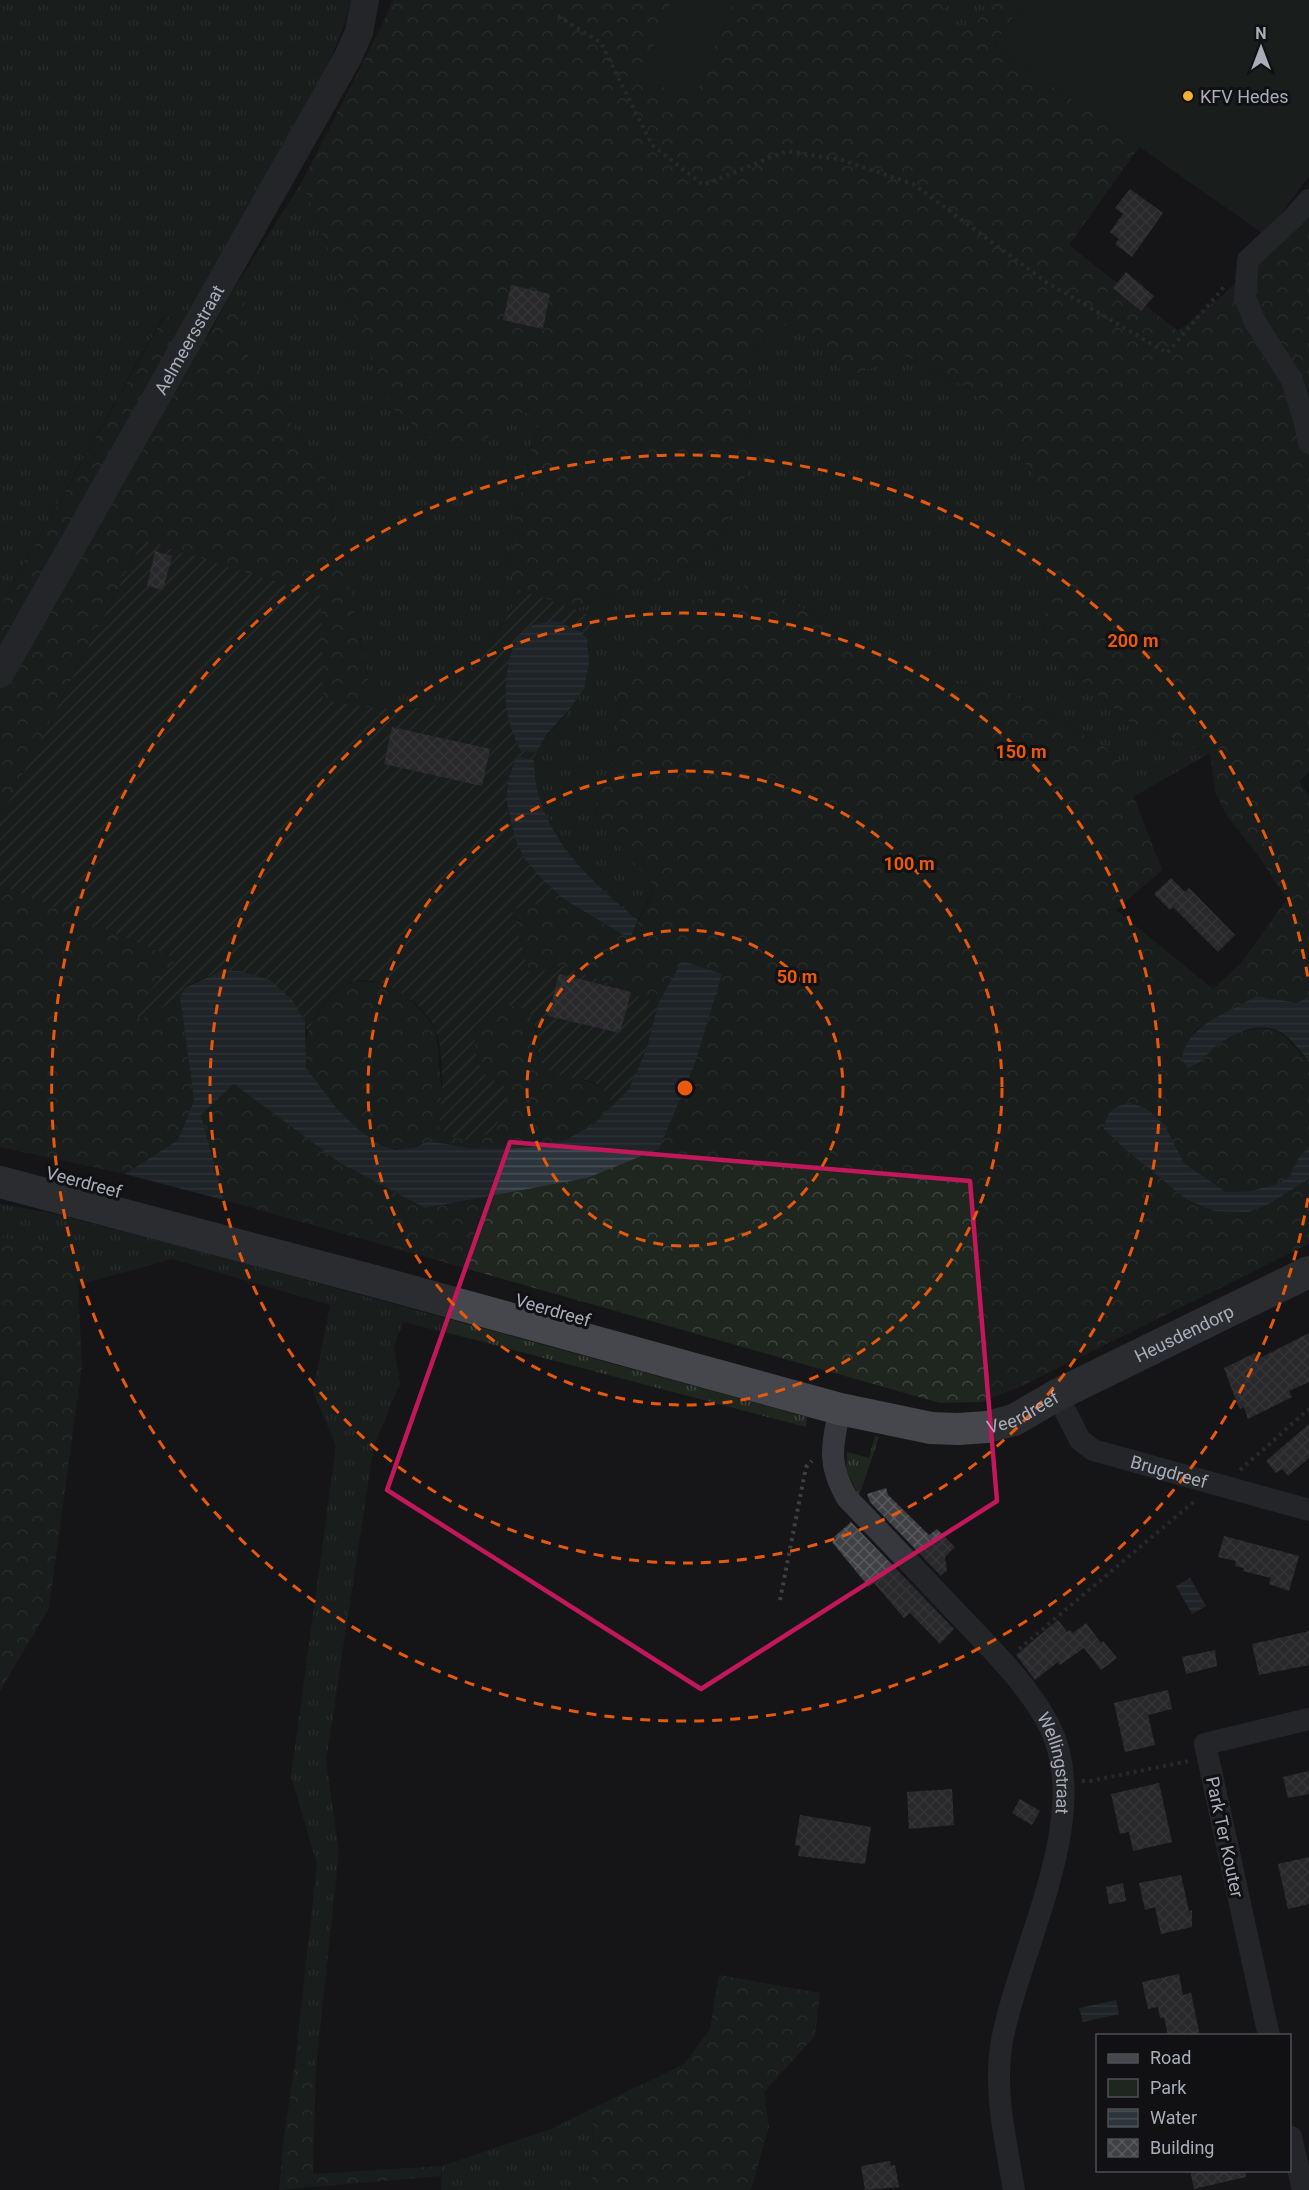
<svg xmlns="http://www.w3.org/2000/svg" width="1309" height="2190" viewBox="0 0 1309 2190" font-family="Roboto,sans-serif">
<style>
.grass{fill:url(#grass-tufts)}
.forest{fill:url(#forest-crowns)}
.park{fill:#1e261f}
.garden{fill:url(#garden-furrows)}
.water{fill:url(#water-rules)}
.building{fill:url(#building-cross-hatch)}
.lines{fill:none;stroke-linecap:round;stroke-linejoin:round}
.path{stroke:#3d3f44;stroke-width:4;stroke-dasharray:3 4.5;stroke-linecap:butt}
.minor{stroke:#37383d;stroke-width:22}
.tertiary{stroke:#37383d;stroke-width:28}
.secondary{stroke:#45474d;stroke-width:32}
.marked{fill:none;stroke:#c2185b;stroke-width:4.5;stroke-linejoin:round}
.ring{fill:none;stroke:#e8590c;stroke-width:3;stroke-dasharray:10 8}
.poi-dot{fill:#f2b134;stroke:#111113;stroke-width:2}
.labels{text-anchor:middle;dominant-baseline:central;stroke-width:6;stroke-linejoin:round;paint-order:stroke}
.poi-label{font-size:18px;fill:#a8adb8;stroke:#111113;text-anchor:start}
.street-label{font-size:18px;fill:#a8adb8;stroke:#111113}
.centre{fill:#e8590c;stroke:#111113;stroke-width:3}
.ring-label{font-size:18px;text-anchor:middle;font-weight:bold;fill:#e8590c;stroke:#111113;stroke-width:6;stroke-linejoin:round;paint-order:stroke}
</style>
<defs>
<pattern id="grass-tufts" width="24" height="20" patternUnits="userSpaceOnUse" patternTransform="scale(1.5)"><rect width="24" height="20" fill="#1e261f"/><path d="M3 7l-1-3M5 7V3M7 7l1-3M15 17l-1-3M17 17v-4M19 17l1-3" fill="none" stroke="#3c433d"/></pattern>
<pattern id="forest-crowns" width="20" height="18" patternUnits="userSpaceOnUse" patternTransform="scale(1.5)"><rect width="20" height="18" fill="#1e261f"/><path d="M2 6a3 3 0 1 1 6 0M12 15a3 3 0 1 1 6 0" fill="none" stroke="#3c433d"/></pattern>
<pattern id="garden-furrows" width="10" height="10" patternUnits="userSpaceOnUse" patternTransform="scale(1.5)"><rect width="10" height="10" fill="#1e261f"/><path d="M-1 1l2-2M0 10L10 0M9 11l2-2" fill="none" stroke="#3c433d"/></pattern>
<pattern id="water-rules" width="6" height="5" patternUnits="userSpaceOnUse" patternTransform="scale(1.5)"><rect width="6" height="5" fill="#2c353c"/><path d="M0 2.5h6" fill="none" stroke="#485056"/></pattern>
<pattern id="building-cross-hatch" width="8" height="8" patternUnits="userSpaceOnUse" patternTransform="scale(1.5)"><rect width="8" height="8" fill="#404145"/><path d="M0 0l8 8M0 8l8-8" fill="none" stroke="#595a5e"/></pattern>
</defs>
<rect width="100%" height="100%" fill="#161618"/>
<g class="grass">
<path d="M0 0H350C344 43 306 106 284 145 251 204 217 264 184 323L164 315 0 607Z"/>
<polygon points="949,0 990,0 972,30 929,32"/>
<polygon points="302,182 390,407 498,415 527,413 538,419 514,525 509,570 518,589 517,597 508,615 465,684 452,698 432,707 375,709 325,476 235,334 230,295"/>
<path d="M794 316 847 376 905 356 974 391 1054 503 1043 648 1134 726 1210 753 1133 797 1117 754 997 685 934 684 756 582 614 685 622 709 609 780 596 799 597 819 655 887 638 920C594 884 548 843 536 785 534 775 532 763 536 753 545 733 560 725 569 710 577 697 584 664 589 649L587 639 604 623 575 609 715 556 750 464 748 356Z"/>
<polygon points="0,1204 46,1212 185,1247 807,1417 806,1427 468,1338 403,1322 394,1347 400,1384 374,1445 326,1761 339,1853 316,2067 295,2063 317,1864 291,1776 336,1446 313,1392 330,1305 172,1259 78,1285 68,1243 0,1238"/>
<polygon points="875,1436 879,1437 859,1496 846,1470 847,1452 869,1458"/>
<polygon points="593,2108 591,2190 441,2190 442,2166 551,2129"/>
</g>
<g class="forest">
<polygon points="393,0 949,0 930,31 972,30 990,0 1026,0 994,45 1140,146 1069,245 1178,331 1224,294 1309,210 1309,772 1299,781 1309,796 1309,996 1297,1003 1257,996 1194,1031 1188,1068 1199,1065 1211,1050 1233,1034 1261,1028 1279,1031 1309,1062 1309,1146 1299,1157 1290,1176 1277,1184 1251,1191 1226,1192 1184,1163 1165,1126 1128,1102 1114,1109 1106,1117 1126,1150 1186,1199 1267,1205 1309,1179 1309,1244 1024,1385 982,1402 940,1403 224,1200 201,1115 234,1084 340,1163 425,1208 587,1178 682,962 658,1004 562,965 530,975 512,910 562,898 630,939 655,887 597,820 596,799 609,780 622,709 614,685 675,606 756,582 934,684 997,685 1117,754 1162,870 1116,910 1213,989 1242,962 1287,899 1257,854 1227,816 1215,792 1210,753 1134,726 1043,648 1053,503 974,391 905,356 847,377 794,316 748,356 750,464 715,556 575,609 518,589 509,570 514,525 538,419 527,413 498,415 486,443 443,447 390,407 302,182 382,25"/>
<polygon points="230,295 249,305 235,334 325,476 375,709 323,701 143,540 0,819 0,607 165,315 209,335"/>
<polygon points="0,885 177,959 141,1019 180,997 194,1101 178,1140 125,1174 0,1147"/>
<path d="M358 981 384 983 405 994 423 1012 436 1030 442 1096 439 1127 508 1088 486 1076 477 1060 474 1037 475 1026 495 1006C501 1006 509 1003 515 1005 537 1008 537 1038 537 1055L556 1074 572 1076 601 1086 613 1105C607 1111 601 1119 594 1124 562 1150 511 1151 471 1149 458 1148 445 1143 431 1142 424 1141 420 1146 414 1147 402 1150 390 1150 379 1144 360 1133 309 1086 306 1065 302 1043 308 1027 320 1010 332 994 339 985 358 981Z"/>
<polygon points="0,1238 68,1242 78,1285 82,1366 49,1608 0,1691"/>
<polygon points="719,1975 820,1993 815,2036 764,2092 769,2127 751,2190 591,2190 593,2108 684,2064 710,2029"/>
<polygon points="295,2063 316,2067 313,2174 442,2166 441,2176 279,2190 283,2144"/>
</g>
<g class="park">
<polygon points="672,0 733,0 694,99 641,78"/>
<polygon points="1026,0 1309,0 1309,176 1265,235 994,45"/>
</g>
<path class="garden" d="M143 540 321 596 323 700C355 706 428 719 454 695 469 683 475 666 486 650 498 631 514 611 518 589L575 609 604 622 587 639 581 632 508 676 505 694 520 749 536 753 534 760 517 756 506 799 509 816 542 879 562 898 512 910 530 975 562 965 658 1004 647 1048 629 1089 613 1105C610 1100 605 1090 600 1086 584 1075 558 1081 544 1066 536 1056 538 1048 537 1036 534 1007 519 1004 495 1006L475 1026 474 1037 477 1060 486 1076 508 1088C506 1118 490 1147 455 1138 449 1136 444 1131 439 1127 442 1101 445 1057 436 1031 426 1002 373 966 343 986 326 996 316 1015 307 1032L305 1022 221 971 197 981 185 988 180 997 140 1020 134 1009 177 959 0 885V819Z"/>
<g class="water">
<path d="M556 621 581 632 587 639 589 662 584 689 569 710 547 734 536 753 520 750C514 737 509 724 507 710 503 689 507 643 525 630 534 623 545 622 556 621Z"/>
<path d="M517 756 534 760C534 830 588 879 638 920L630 939 562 898 542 879 525 859 515 839 506 799 509 777Z"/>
<polygon points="682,961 722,974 694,1066 659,1149 587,1178 425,1208 340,1163 234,1084 201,1115 224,1200 125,1174 178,1140 194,1101 180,997 185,988 221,971 240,971 270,980 292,1000 305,1022 306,1068 337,1109 358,1129 380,1145 396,1150 416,1147 428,1141 469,1148 507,1149 533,1147 565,1140 593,1125 629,1089 647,1048 658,1004"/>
<path d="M1257 996 1297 1003 1309 996V1062C1303 1054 1288 1035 1279 1031 1257 1021 1229 1035 1213 1049 1202 1058 1203 1064 1188 1068L1182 1059C1188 1023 1228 1013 1257 996Z"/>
<path d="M1128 1102 1145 1108 1158 1119 1165 1126 1184 1163 1226 1192 1251 1191 1277 1184 1290 1176 1299 1157 1309 1146V1179L1267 1205 1248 1212 1214 1211 1186 1199 1126 1150 1104 1129C1106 1111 1112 1109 1128 1102Z"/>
<polygon points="1190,1578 1206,1606 1192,1614 1176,1586"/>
<polygon points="1116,2000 1119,2014 1083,2022 1079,2008"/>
</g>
<g class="building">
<polygon points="1130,189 1163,213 1132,257 1115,244 1119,239 1110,232 1123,214 1115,208"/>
<polygon points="1126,272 1154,296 1141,311 1113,288"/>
<polygon points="511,285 550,294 543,329 503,320"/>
<polygon points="155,551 172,556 163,590 147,586"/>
<polygon points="392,727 490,749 482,786 384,764"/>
<polygon points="1171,878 1185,892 1189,888 1235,935 1218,952 1173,907 1170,910 1154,894"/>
<polygon points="559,974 631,992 620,1033 548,1016"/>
<polygon points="1309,1333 1309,1382 1289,1391 1292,1397 1248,1419 1244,1407 1240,1409 1235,1398 1224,1368 1255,1353 1258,1359"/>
<polygon points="1309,1424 1309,1458 1288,1476 1282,1469 1276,1473 1266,1461"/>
<polygon points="886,1488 888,1495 929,1535 937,1529 955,1547 945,1557 947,1570 941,1576 870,1502 867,1494"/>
<polygon points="851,1522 954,1629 940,1644 910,1613 904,1618 874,1583 869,1587 832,1542 836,1539 834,1537"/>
<polygon points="1224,1536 1299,1556 1289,1591 1269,1584 1271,1578 1243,1571 1244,1568 1235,1566 1236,1561 1218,1557"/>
<polygon points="1058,1620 1067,1632 1070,1630 1073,1633 1086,1623 1101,1643 1103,1641 1117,1658 1101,1670 1084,1648 1060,1665 1058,1662 1035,1680 1016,1655"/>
<polygon points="1309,1631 1309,1665 1259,1675 1252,1644"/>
<polygon points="1215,1650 1217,1666 1186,1674 1182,1657"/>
<polygon points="1168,1690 1172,1709 1148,1715 1155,1745 1125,1752 1114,1703"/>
<polygon points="1309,1771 1309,1794 1288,1798 1283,1777"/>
<polygon points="1159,1783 1172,1842 1133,1851 1129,1832 1120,1834 1111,1794"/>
<polygon points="952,1789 954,1825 909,1829 907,1792"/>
<polygon points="1020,1799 1040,1811 1032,1825 1012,1813"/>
<polygon points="800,1815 871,1827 865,1864 798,1856 800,1846 795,1845"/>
<polygon points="1309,1857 1309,1904 1288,1909 1278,1864"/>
<polygon points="1181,1875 1189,1911 1192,1910 1192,1927 1161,1934 1155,1907 1145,1910 1139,1883"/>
<polygon points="1123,1883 1126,1901 1109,1904 1106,1887"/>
<polygon points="1179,1974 1183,1995 1191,1993 1200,2036 1168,2036 1164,2017 1160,2018 1158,2007 1148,2009 1142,1982"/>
<polygon points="890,2161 891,2166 895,2165 899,2187 865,2190 861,2166"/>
<polygon points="1190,2170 1245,2170 1246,2177 1194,2189"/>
</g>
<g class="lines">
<g class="path">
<polyline points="558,16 601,43 652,145 703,185 787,151 842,160 913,184 1046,282 1167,353 1224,287"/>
<polyline points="1240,1470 1309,1409"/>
<polyline points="780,1600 806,1467 812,1461"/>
<polyline points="1019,1649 1197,1499"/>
<polyline points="1082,1781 1090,1781 1189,1761"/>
</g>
<g class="minor">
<polyline points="1309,200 1292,219 1248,260 1245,298 1255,322 1292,380 1305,423 1309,443"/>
<path id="s1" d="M1057 1395 1080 1440 1093 1450 1309 1510"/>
<path id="s2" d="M840 1409C832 1446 827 1464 847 1498 884 1536 921 1575 957 1613 990 1648 1026 1682 1049 1725 1095 1815 1019 1948 1002 2041 993 2091 1006 2142 1014 2190"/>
<polyline points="1269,2036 1205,1744 1309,1719"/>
<polyline points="1291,2137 1303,2190"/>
</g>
<path class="tertiary" id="s3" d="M0 674 348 57 359 32 365 0"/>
<path class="secondary" id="s4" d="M0 1182 378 1282 840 1409 931 1428 958 1429 987 1427 1014 1420 1057 1395 1309 1272"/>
</g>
<path d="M0 0H1309V2190H0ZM510 1142 970 1181 997 1501 701 1689 387 1490Z" fill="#161618" fill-opacity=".55" fill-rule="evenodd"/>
<path class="marked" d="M510 1142 970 1181 997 1501 701 1689 387 1490Z"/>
<g class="ring">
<circle cx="685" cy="1088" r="158"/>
<circle cx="685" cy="1088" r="317"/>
<circle cx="685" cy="1088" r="475"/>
<path d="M1308 1198A633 633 0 1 1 1308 978"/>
</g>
<circle class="poi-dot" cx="1188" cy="96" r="6"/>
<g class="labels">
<g class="poi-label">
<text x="1200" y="96">KFV Hedes</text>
</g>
<g class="street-label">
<text stroke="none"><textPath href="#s3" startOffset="384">Aelmeersstraat</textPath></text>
<text transform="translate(84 1182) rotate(15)">Veerdreef</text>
<text transform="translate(553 1310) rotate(16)">Veerdreef</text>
<text stroke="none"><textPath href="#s4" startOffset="1238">Heusdendorp</textPath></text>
<text stroke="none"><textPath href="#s4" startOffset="1058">Veerdreef</textPath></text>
<text stroke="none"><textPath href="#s1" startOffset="146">Brugdreef</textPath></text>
<text stroke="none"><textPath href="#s2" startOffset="436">Wellingstraat</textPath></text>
<text transform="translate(1225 1837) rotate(78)">Park Ter Kouter</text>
</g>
</g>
<circle cx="685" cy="1088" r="9" class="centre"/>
<g class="ring-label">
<text x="1133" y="647">200 m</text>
<text x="1021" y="758">150 m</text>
<text x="909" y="870">100 m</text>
<text x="797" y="983">50 m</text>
</g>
<rect x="1096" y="2034" width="195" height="138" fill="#111113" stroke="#4d4f55" stroke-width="1.5"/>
<rect x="1108" y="2054" width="30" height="9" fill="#45474d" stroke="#4d4f55" stroke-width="1.5"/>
<text x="1150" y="2064" font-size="18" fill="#a8adb8">Road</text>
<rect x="1108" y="2079" width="30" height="18" fill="#1e261f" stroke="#4d4f55" stroke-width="1.5"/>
<text x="1150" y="2094" font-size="18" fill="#a8adb8">Park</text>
<rect x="1108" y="2109" width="30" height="18" fill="url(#water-rules)" stroke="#4d4f55" stroke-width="1.5"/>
<text x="1150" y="2124" font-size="18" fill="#a8adb8">Water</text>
<rect x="1108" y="2139" width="30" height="18" fill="url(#building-cross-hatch)" stroke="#4d4f55" stroke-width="1.5"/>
<text x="1150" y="2154" font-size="18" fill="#a8adb8">Building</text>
<g transform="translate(1261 48)" stroke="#111113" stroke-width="4.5" paint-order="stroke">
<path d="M0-4.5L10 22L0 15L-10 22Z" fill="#a8adb8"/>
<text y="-9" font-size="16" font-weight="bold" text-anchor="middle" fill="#a8adb8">N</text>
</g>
</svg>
